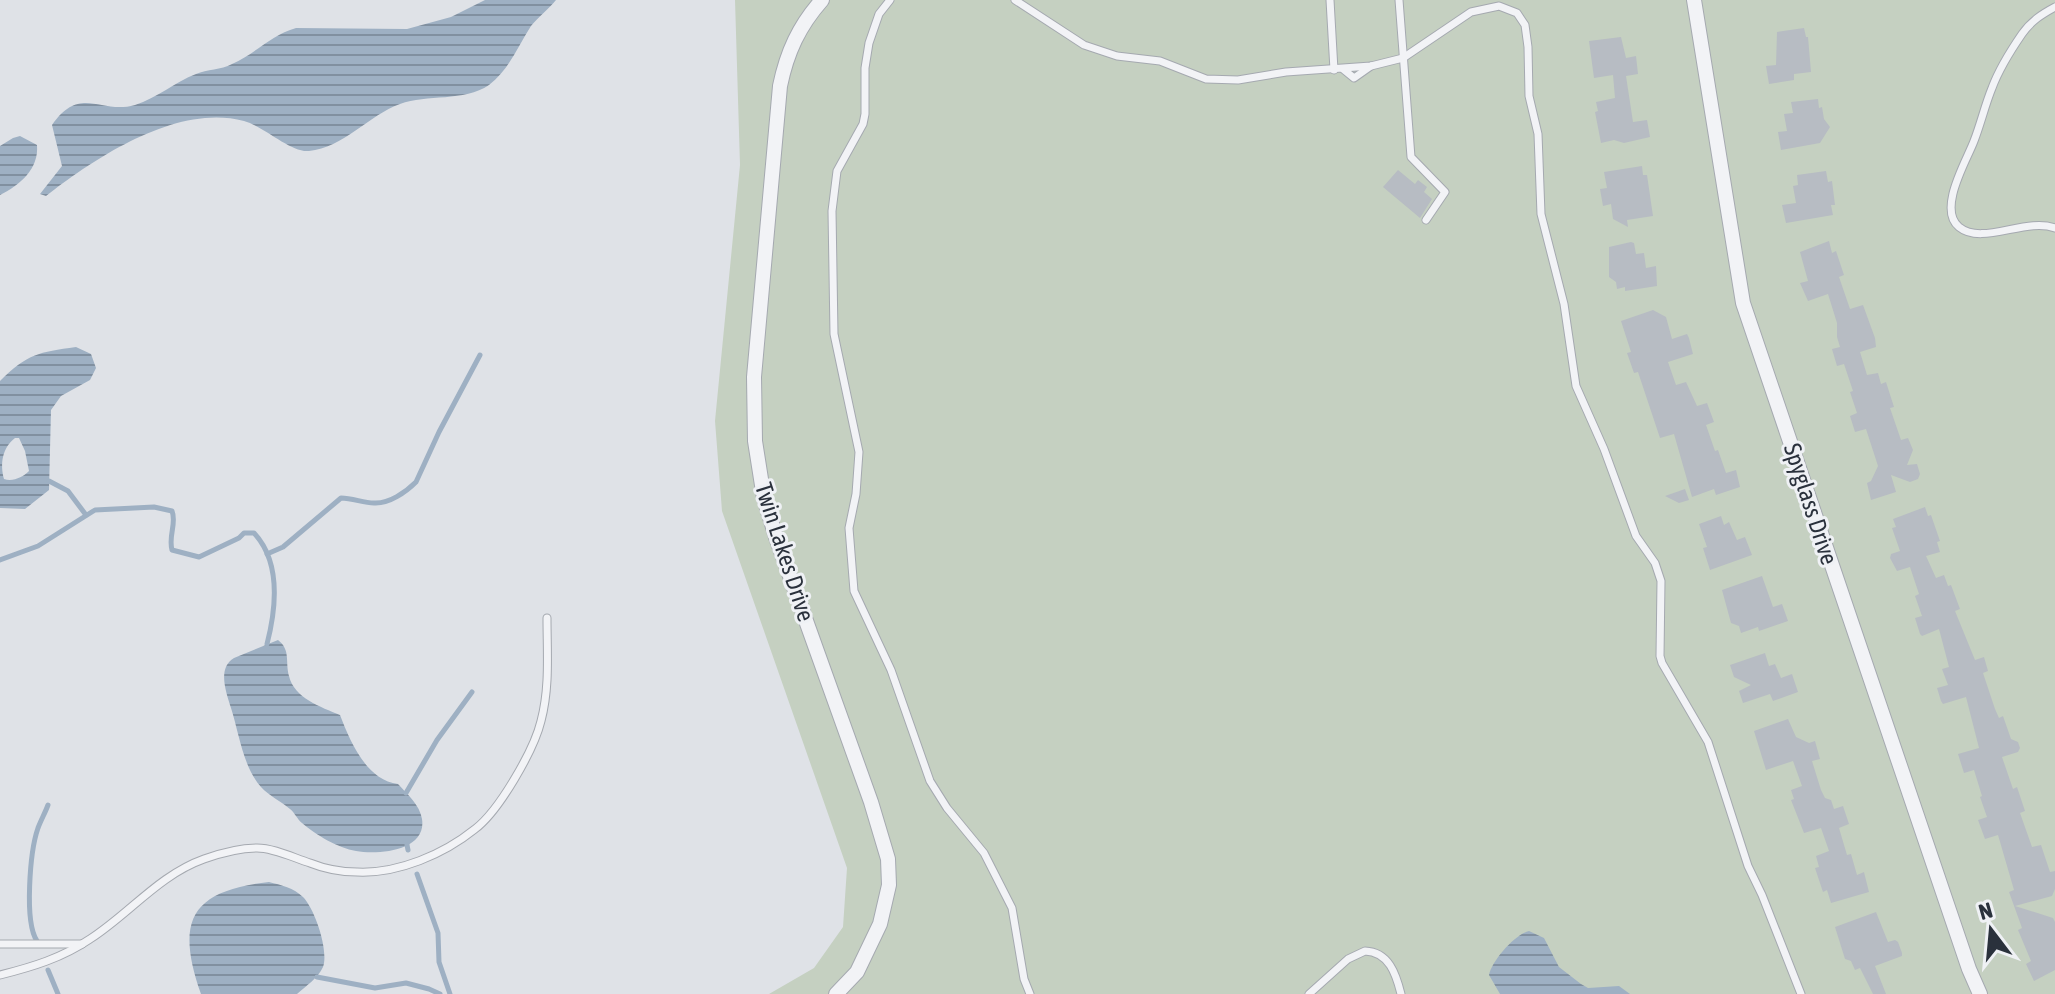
<svg xmlns="http://www.w3.org/2000/svg" width="2055" height="994" viewBox="0 0 2055 994" font-family="'Asap Condensed',sans-serif">
<style>
.grass{fill:#c5d0c1}
.water{fill:url(#water-rules);fill-rule:evenodd}
.lines{fill:none;stroke-linecap:round;stroke-linejoin:round}
.stream{stroke:#9eb0c3;stroke-width:5}
.building{fill:#b7bcc3}
.lane-casing{stroke:#a5a9b0;stroke-width:9}
.street-casing{stroke:#a5a9b0;stroke-width:16}
.lane{stroke:#f2f3f6;stroke-width:7}
.street{stroke:#f2f3f6;stroke-width:14}
.labels{text-anchor:middle;dominant-baseline:central;stroke-width:6;stroke-linejoin:round;paint-order:stroke}
.street-label{font-size:24px;fill:#2a313c;stroke:#eff1f5}
</style>
<defs>
<pattern id="water-rules" width="6" height="5" patternUnits="userSpaceOnUse" patternTransform="scale(2)"><rect width="6" height="5" fill="#9eb0c3"/><path d="M0 2.5h6" fill="none" stroke="#8190a0"/></pattern>
</defs>
<rect width="100%" height="100%" fill="#dfe2e7"/>
<polygon class="grass" points="735,0 2055,0 2055,994 769,994 814,968 843,927 847,868 722,511 715,421 740,165"/>
<g class="water">
<path d="M485 0H556C549 9 538 17 531 26 518 46 509 70 489 85 464 102 427 94 400 104 369 115 343 148 309 151 291 153 265 127 244 121 178 103 96 157 46 196L40 194 62 166 52 125C81 84 100 115 135 105 157 98 175 82 196 74 207 69 221 70 232 64 255 54 271 35 296 28L407 29 451 17Z"/>
<path d="M20 136 37 145C39 169 20 185 0 195V146L13 138Z"/>
<path d="M76 347 91 354 96 368 90 380 61 396 51 410 49 490 25 509 0 508V381C27 354 39 352 76 347ZM15 438H19L25 451 29 471C23 477 13 482 4 479 0 464 2 448 15 438Z"/>
<path d="M278 640C291 650 285 662 289 676 294 698 321 707 340 715 350 741 366 780 398 784 407 794 420 805 422 819 427 851 378 855 356 851 338 848 316 835 302 823 297 819 295 813 290 809 281 801 269 796 261 787 243 767 239 733 231 708 226 692 217 668 234 658Z"/>
<path d="M269 882C281 885 294 888 303 897 315 909 329 951 323 967 318 978 306 986 297 994H201C175 920 191 891 269 882Z"/>
<path d="M1529 931 1544 938 1559 967 1581 984 1588 988 1619 986 1630 994H1500L1489 975C1492 961 1514 935 1529 931Z"/>
</g>
<g class="lines">
<g class="stream">
<polyline points="49,481 68,491 86,515"/>
<path d="M267 554 283 547 341 498C353 498 363 503 374 503 389 504 406 492 416 482L439 432 480 355"/>
<path d="M0 560 38 546 95 510 154 507 172 511C177 523 168 536 172 550L199 557 239 538 244 533H254C281 562 276 609 267 644"/>
<polyline points="406,793 437,740 472,692"/>
<polyline points="407,845 408,850"/>
<polyline points="417,874 438,933 439,962 450,994"/>
<path d="M37 941C24 922 30 851 38 828 41 820 45 813 48 805"/>
<polyline points="48,970 58,994"/>
<polyline points="317,977 375,988 406,983 429,989 440,994"/>
</g>
</g>
<g class="building">
<polygon points="1804,28 1806,37 1808,37 1811,72 1794,74 1794,80 1769,84 1766,66 1776,65 1777,32"/>
<polygon points="1621,37 1626,58 1636,56 1638,74 1626,76 1633,122 1647,120 1650,137 1624,143 1614,140 1601,143 1595,112 1598,111 1596,102 1615,98 1613,75 1594,78 1589,41"/>
<polygon points="1818,99 1819,108 1822,107 1824,119 1830,127 1820,143 1781,150 1778,132 1787,131 1784,114 1793,113 1791,102"/>
<polygon points="1642,166 1643,175 1647,175 1653,216 1627,220 1628,227 1613,219 1611,204 1603,206 1600,189 1607,188 1604,172"/>
<polygon points="1398,170 1415,184 1418,180 1427,187 1424,192 1432,199 1420,218 1383,187"/>
<polygon points="1826,171 1828,182 1832,181 1835,205 1831,205 1833,215 1786,223 1782,205 1796,203 1793,186 1798,185 1797,175"/>
<polygon points="1829,241 1832,253 1836,251 1844,275 1839,277 1850,309 1863,305 1875,338 1876,347 1860,352 1867,375 1878,373 1881,384 1886,382 1894,407 1890,408 1901,440 1908,438 1913,450 1907,465 1917,464 1920,474 1918,479 1910,482 1891,475 1896,492 1871,500 1867,483 1871,481 1878,466 1866,429 1855,432 1850,416 1857,413 1850,392 1853,391 1844,364 1837,366 1832,349 1840,347 1837,337 1837,323 1828,294 1808,301 1800,283 1808,281 1800,252"/>
<polygon points="1631,242 1634,243 1636,254 1644,253 1646,268 1656,266 1657,286 1625,291 1625,287 1617,289 1616,282 1609,277 1609,247"/>
<polygon points="1653,310 1666,317 1672,339 1687,334 1689,338 1693,354 1668,362 1676,385 1686,382 1697,406 1707,403 1714,422 1706,425 1715,451 1718,450 1726,473 1736,470 1740,487 1716,495 1714,489 1692,497 1674,434 1660,438 1638,372 1634,373 1627,353 1631,352 1621,321"/>
<polygon points="1685,489 1689,500 1679,503 1665,496"/>
<polygon points="1925,507 1928,516 1931,515 1940,541 1937,542 1940,552 1926,556 1936,578 1944,575 1948,586 1951,585 1960,609 1955,611 1975,660 1984,657 1988,671 1983,673 1995,709 1999,718 2003,716 2011,739 2018,742 2020,748 2018,752 2002,757 2013,789 2017,787 2025,811 2020,813 2032,847 2041,845 2050,872 2055,871 2055,889 2052,896 2015,906 2053,918 2055,922 2055,970 2034,981 2026,964 2031,961 2018,930 2022,928 2009,892 2014,890 1998,835 1985,839 1978,820 1987,817 1980,797 1982,796 1974,770 1964,773 1958,754 1979,748 1966,697 1943,704 1941,701 1937,688 1948,685 1942,669 1949,667 1939,629 1922,636 1920,634 1915,618 1922,616 1915,596 1919,594 1910,567 1897,571 1890,558 1891,554 1900,551 1892,528 1896,527 1893,519"/>
<polygon points="1721,516 1724,525 1729,522 1737,540 1745,537 1752,555 1710,570 1703,548 1707,547 1699,524"/>
<polygon points="1762,576 1773,607 1782,604 1788,621 1759,631 1758,627 1741,633 1739,626 1731,623 1722,590"/>
<polygon points="1765,653 1769,666 1775,664 1781,678 1792,674 1798,692 1773,701 1770,694 1743,703 1739,691 1751,685 1734,677 1730,665"/>
<polygon points="1788,719 1796,737 1809,743 1815,741 1820,759 1812,761 1821,790 1825,798 1831,800 1834,809 1843,806 1849,824 1839,828 1847,855 1851,854 1857,875 1864,872 1869,892 1831,903 1827,890 1823,892 1815,868 1819,867 1816,856 1829,851 1821,828 1804,833 1791,800 1794,799 1791,790 1802,786 1793,761 1766,770 1754,731"/>
<polygon points="1876,912 1888,942 1895,940 1898,942 1902,953 1902,956 1875,966 1886,994 1873,994 1860,968 1855,970 1851,961 1845,959 1835,927"/>
</g>
<g class="lines">
<defs>
<g id="lane">
<polyline points="890,0 879,14 869,43 865,68 865,114 863,124 837,171 832,211 834,334 859,452 856,494 849,528 854,591 891,670 930,781 947,808 984,853 1012,908 1024,979 1030,994"/>
<polyline points="1015,0 1084,45 1117,56 1160,61 1206,79 1238,80 1286,72 1371,66 1403,58 1471,12 1499,6 1517,13 1525,25 1528,47 1529,96 1538,134 1541,214 1564,304 1576,386 1604,449 1636,536 1655,563 1661,581 1660,656 1662,663 1708,742 1748,866 1762,895 1801,994"/>
<polyline points="1330,0 1334,70"/>
<polyline points="1399,0 1411,157 1445,192 1426,220"/>
<path d="M2055 7C2042 14 2031 21 2022 34 2011 50 1999 69 1992 88 1985 105 1981 123 1974 141 1967 160 1937 209 1959 227 1982 246 2026 217 2055 228"/>
<polyline points="1343,69 1354,78 1371,66"/>
<polyline points="0,944 82,944"/>
<path d="M0 975C32 967 62 958 90 939 129 914 159 875 204 859 221 853 239 848 257 848 274 848 294 858 310 863 325 869 341 872 357 872 398 874 444 854 475 829 499 811 534 750 541 721 550 687 547 653 547 618"/>
<path d="M1309 994 1348 959 1365 951C1389 952 1396 974 1401 994"/>
</g>
<g id="street">
<path d="M822 0C799 26 787 52 780 86L754 377 755 441 764 498 776 537 871 802 888 859 889 885 880 924 857 972 836 994"/>
<polyline points="1694,0 1743,303 1969,969 1980,994"/>
</g>
</defs>
<use href="#lane" class="lane-casing"/>
<use href="#street" class="street-casing"/>
<use href="#lane" class="lane"/>
<use href="#street" class="street"/>
</g>
<g class="labels">
<g class="street-label">
<text transform="translate(1811 504) rotate(72)">Spyglass Drive</text>
<text transform="translate(785 552) rotate(72)">Twin Lakes Drive</text>
</g>
</g>
<g transform="translate(1991 930) rotate(344)" stroke="#eff1f5" stroke-width="6" paint-order="stroke">
<path d="M0-6L14 30L0 20L-14 30Z" fill="#2a313c"/>
<text y="-12" font-size="22" font-weight="bold" text-anchor="middle" fill="#2a313c">N</text>
</g>
</svg>
